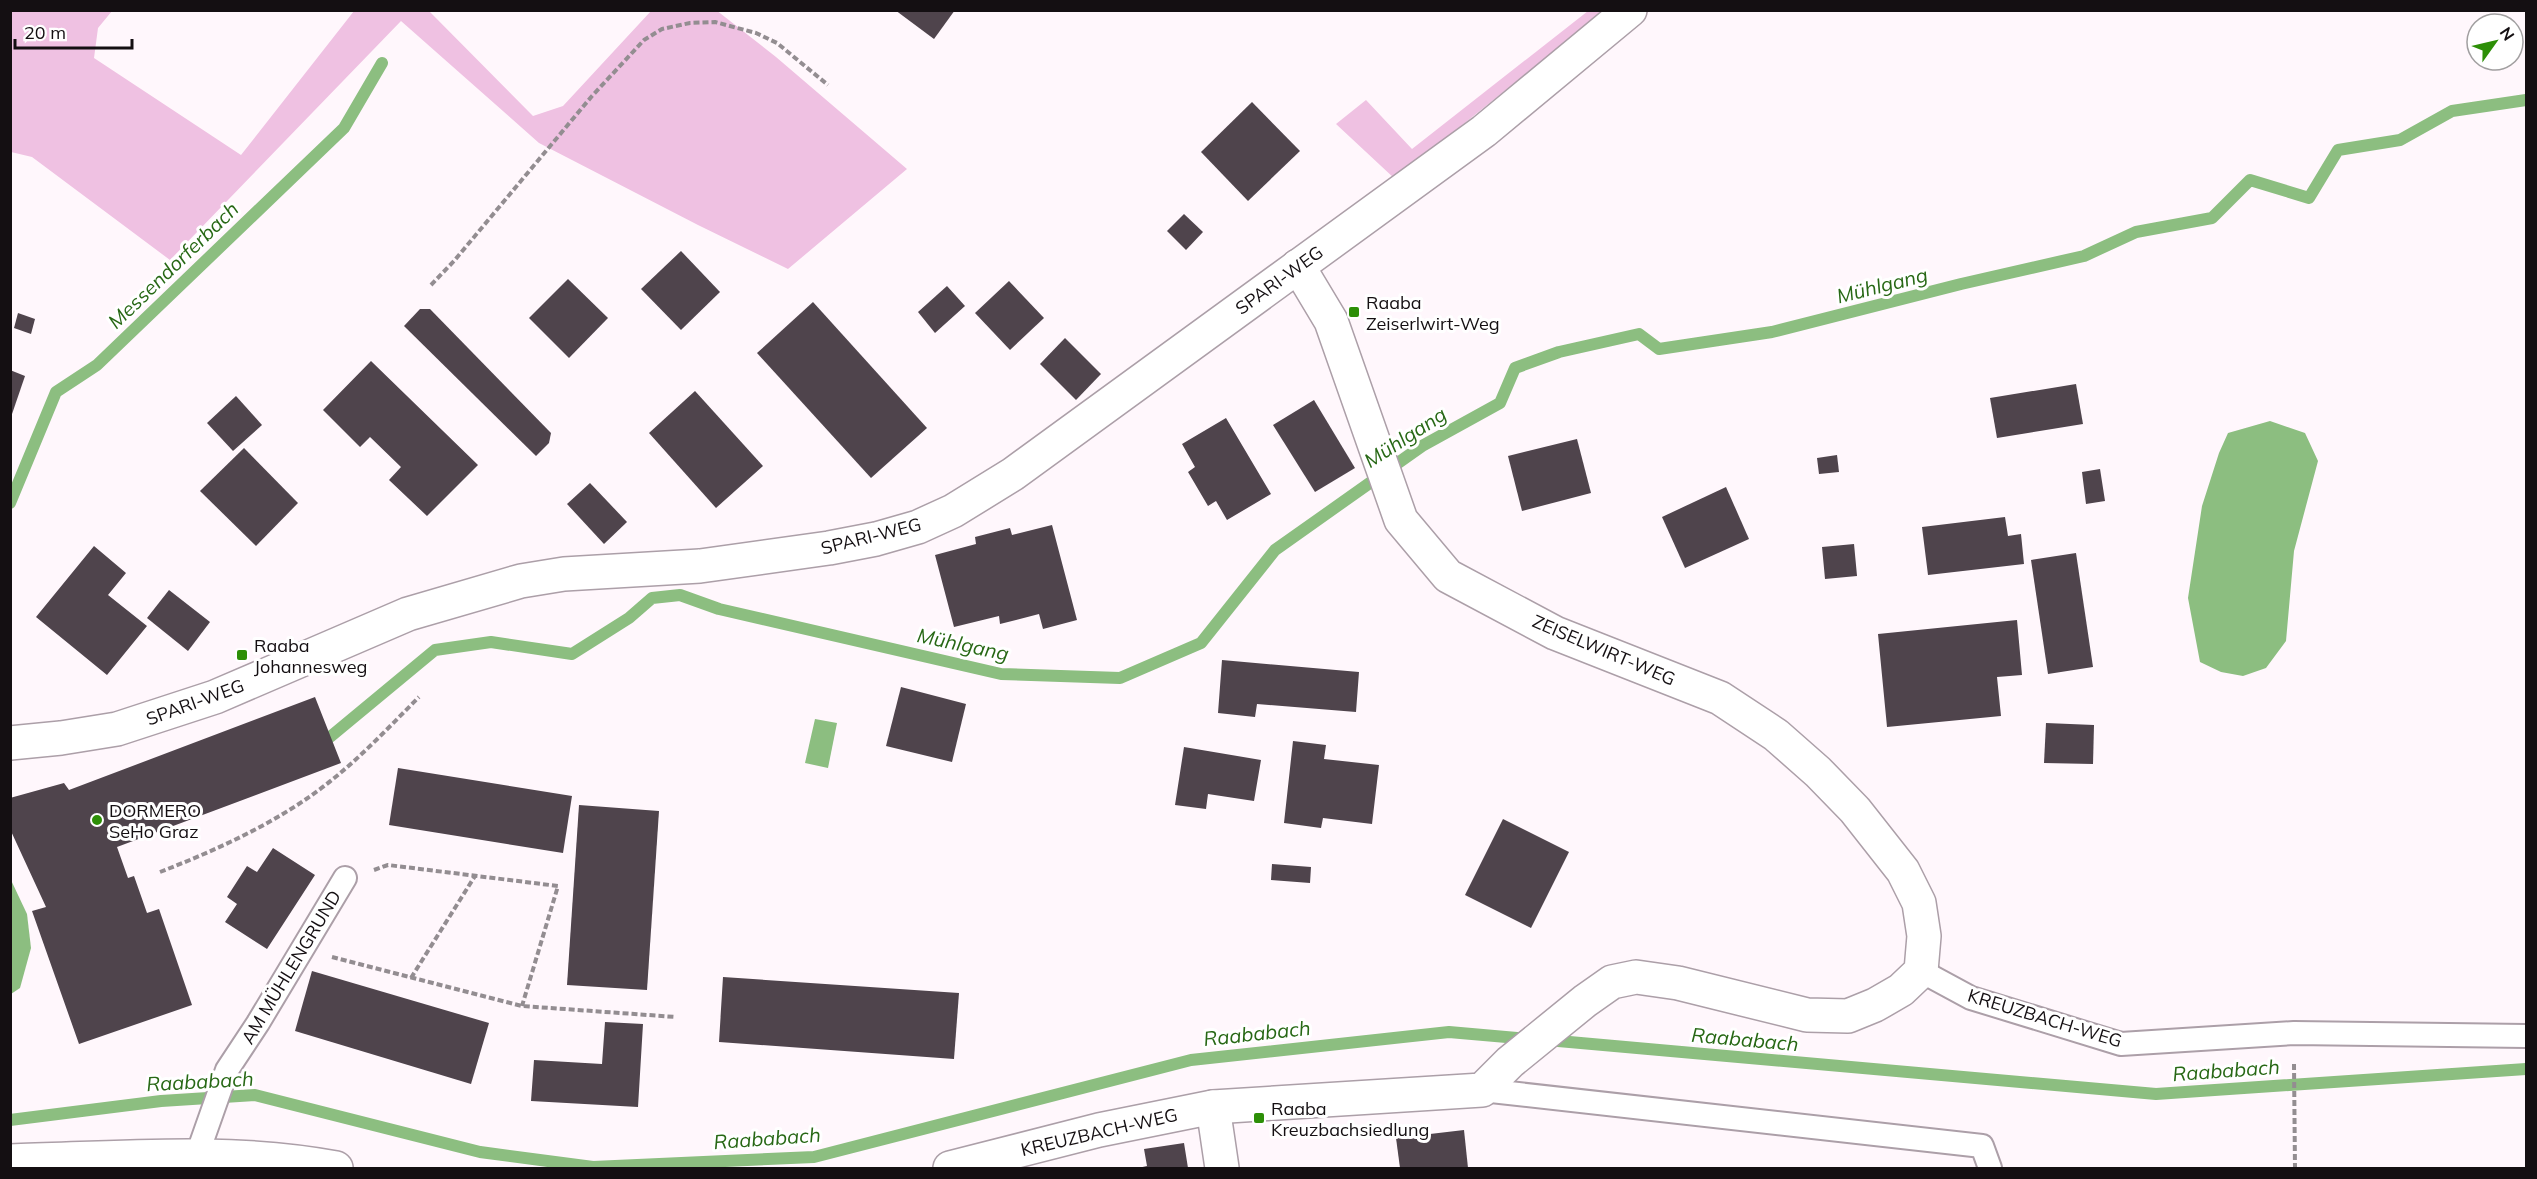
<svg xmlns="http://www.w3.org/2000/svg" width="2537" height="1179" viewBox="0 0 2537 1179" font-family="Mulish,sans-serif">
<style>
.green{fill:#efc1e2}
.water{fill:#8cbe80}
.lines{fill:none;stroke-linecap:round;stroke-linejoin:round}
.stream{stroke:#8cbe80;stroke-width:12}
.building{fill:#4f444c}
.lane-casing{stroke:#ac9fa8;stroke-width:26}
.street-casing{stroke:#ac9fa8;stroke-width:36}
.path{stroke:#938d91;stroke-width:4;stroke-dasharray:6 3;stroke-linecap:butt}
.lane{stroke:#fff;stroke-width:22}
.street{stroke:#fff;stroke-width:33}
.poi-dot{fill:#2d8f07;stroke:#fff;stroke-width:2}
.labels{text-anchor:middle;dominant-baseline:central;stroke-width:6;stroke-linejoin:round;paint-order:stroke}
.street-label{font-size:18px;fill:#140f12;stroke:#fff}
.poi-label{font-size:18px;fill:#140f12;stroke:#fff;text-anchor:start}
.water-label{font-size:20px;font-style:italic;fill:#276815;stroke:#fff}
</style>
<rect width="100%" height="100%" fill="#fff7fc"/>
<g class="green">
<polygon points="716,10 776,57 907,169 788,269 698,225 539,143 401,21 170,260 32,157 11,152 11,11 112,11 98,28 94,58 241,155 354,11 429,11 533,116 563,106 651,11"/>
<polygon points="1588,11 1604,11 1395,179 1336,124 1366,100 1412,149"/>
</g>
<g class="water">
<polygon points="2270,421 2305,433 2318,461 2294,551 2286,641 2266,668 2243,676 2221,672 2200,662 2188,598 2202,506 2219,453 2228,433"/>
<polygon points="815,719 837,723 828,768 805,763"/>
<polygon points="10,878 27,914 31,948 20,988 11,994"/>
</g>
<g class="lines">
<g class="stream">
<polyline points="10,503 56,392 97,365 344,128 382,63"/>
<polyline points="330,737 435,650 491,642 572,654 629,618 652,598 680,595 719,609 1001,674 1120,678 1201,643 1275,550 1422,446 1500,403 1515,368 1559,352 1639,334 1659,349 1772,332 1961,284 2084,256 2136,232 2212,218 2250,180 2309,198 2338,150 2400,140 2452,111 2526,100"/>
<polyline points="1547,1040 2156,1094 2526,1069"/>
<polyline points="10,1120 161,1101 255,1095 480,1152 593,1167 814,1157 1191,1060 1449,1032 1530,1039"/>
</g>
</g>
<g class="building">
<polygon points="895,10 955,10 934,39"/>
<polygon points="1252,102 1300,151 1248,201 1201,152"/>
<polygon points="1184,214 1203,232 1186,250 1167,231"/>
<polygon points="681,251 720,292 681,330 641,289"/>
<polygon points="568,279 608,318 569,358 529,318"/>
<polygon points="1009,281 1044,318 1010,350 975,313"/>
<polygon points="947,286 965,306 935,333 918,312"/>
<polygon points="813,302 927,428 871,478 757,353"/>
<polygon points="420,309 430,309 551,433 549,443 536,456 404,326"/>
<polygon points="18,313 35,319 31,334 14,328"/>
<polygon points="1065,338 1101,374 1076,400 1040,364"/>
<polygon points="371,361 478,465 427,516 389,480 401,467 370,437 360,447 323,410"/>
<polygon points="10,370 25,376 11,417 10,417"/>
<polygon points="2076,384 2083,424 1997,438 1990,398"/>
<polygon points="695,391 763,466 716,508 649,433"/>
<polygon points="236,396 262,425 233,451 207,423"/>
<polygon points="1314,400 1355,468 1315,492 1273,425"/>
<polygon points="1226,418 1271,494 1227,520 1216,501 1208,506 1188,472 1195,467 1182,444"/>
<polygon points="1577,439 1591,493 1522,511 1508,456"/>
<polygon points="244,448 298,503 256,546 200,491"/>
<polygon points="1837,455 1839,472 1819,474 1817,458"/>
<polygon points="2100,469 2105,501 2086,504 2082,472"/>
<polygon points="590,483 627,522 604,544 567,504"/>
<polygon points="1726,487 1749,539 1685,568 1662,517"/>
<polygon points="2005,517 2008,536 2021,534 2024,564 1928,575 1922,527"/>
<polygon points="1052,525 1077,620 1043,629 1039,614 1000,624 999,616 954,627 935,555 976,544 975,537 1010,528 1012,535"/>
<polygon points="1854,544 1857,576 1825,579 1822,547"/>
<polygon points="94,546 126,573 108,595 147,626 107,675 36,617"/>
<polygon points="2076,553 2093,667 2048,674 2031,560"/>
<polygon points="169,590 210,622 188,651 147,618"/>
<polygon points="2017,620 2022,675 1997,677 2001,716 1887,727 1878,634"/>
<polygon points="1222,660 1359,672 1356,712 1257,704 1255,717 1218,713"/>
<polygon points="901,687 966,704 952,762 886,746"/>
<polygon points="315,697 341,763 117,847 128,878 134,876 147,913 159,909 192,1005 79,1044 32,911 46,907 10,829 10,798 64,783 69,790"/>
<polygon points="2046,723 2094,725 2093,764 2044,763"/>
<polygon points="1293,741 1326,745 1324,759 1379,765 1372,824 1323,818 1321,828 1284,823"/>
<polygon points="1184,747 1261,760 1254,801 1208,794 1206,809 1175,805"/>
<polygon points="398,768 572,796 563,853 389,825"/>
<polygon points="579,805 659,811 647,990 567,985"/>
<polygon points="1503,819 1569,852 1531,928 1465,895"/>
<polygon points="273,848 315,875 267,949 225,922 237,904 227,897 247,866 257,872"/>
<polygon points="1272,864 1311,867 1310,883 1271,880"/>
<polygon points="312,971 489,1023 471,1084 295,1031"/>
<polygon points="723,977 959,993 954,1059 719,1042"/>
<polygon points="605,1022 643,1024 638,1107 531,1101 534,1060 602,1064"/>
<polygon points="1464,1130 1468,1168 1400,1168 1396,1138"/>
<polygon points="1184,1143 1188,1168 1138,1168 1147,1166 1144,1149"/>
</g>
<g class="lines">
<defs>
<g id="lane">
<polyline points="1921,971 1971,998 2121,1044 2294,1033 2526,1036"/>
<polyline points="1482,1090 1982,1146 1990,1168"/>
<polyline points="197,1155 227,1070 258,1023 345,878"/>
</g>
<g id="street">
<polyline points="10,743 61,738 117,729 215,697 408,614 521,581 564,574 700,566 829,548 876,539 918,527 953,511 1013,474 1484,131 1630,10"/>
<polyline points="1213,1107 1222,1168"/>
<path d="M10 1161C119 1158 229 1148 336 1168"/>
<polyline points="950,1168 1099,1130 1213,1107 1482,1090 1510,1062 1585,1001 1612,982 1636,977 1678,983 1807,1015 1848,1016 1875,1005 1901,990 1921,971 1924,936 1919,903 1903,871 1855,810 1818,772 1776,735 1720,698 1555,633 1448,576 1401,520 1331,321 1298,266"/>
</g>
</defs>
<use href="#lane" class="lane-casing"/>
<use href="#street" class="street-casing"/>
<g class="path">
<polyline points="431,285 454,261 592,96 644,40 662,29 690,23 715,22 756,33 777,43 828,85"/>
<polyline points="374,870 388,865 558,886 522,1006"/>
<path d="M160 872C219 849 283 820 333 779 364 754 391 725 419 697"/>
<polyline points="332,957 522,1006 676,1017"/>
<polyline points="411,978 475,876"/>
<polyline points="2294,1064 2295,1168"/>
</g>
<use href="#lane" class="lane"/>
<use href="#street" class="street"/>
</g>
<g class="poi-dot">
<rect x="1348" y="306" width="12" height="12" rx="3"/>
<rect x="236" y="649" width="12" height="12" rx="3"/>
<circle cx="97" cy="820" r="6"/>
<rect x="1253" y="1112" width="12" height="12" rx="3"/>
</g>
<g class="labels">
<g class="street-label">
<text transform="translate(1279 280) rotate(-36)">SPARI-WEG</text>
<text transform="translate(871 536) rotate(-14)">SPARI-WEG</text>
<text transform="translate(1604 650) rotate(23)">ZEISELWIRT-WEG</text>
<text transform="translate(195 702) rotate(-20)">SPARI-WEG</text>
<text transform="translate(291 967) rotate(-59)">AM MÜHLENGRUND</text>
<text transform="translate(2045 1018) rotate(17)">KREUZBACH-WEG</text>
<text transform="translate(1099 1132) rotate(-13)">KREUZBACH-WEG</text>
</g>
<g class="poi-label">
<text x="1366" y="302">Raaba<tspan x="1366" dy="21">Zeiserlwirt-Weg</tspan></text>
<text x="254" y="645">Raaba<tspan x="254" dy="21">Johannesweg</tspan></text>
<text x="109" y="810">DORMERO<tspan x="109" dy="21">SeHo Graz</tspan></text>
<text x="1271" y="1108">Raaba<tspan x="1271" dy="21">Kreuzbachsiedlung</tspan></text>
</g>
<g class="water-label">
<text transform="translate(173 265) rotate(-44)">Messendorferbach</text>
<text transform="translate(1882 285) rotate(-14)">Mühlgang</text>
<text transform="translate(1405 437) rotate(-33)">Mühlgang</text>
<text transform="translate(963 644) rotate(12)">Mühlgang</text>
<text transform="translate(1257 1033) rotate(-6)">Raababach</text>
<text transform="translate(1745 1039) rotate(5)">Raababach</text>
<text transform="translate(2226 1070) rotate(-4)">Raababach</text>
<text transform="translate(200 1081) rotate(-3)">Raababach</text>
<text transform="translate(767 1138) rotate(-4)">Raababach</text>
</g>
</g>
<rect width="2537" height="1179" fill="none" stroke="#140f12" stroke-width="24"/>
<g transform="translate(2495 42) rotate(56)"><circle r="28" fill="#ffffff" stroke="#a19fa0" stroke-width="1.5"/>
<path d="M0-4.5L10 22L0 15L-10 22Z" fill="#2d8f07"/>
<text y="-9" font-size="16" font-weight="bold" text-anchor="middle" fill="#140f12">N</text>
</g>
<path d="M15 39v9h117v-9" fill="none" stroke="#140f12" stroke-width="3"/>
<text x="24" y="39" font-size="18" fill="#140f12" stroke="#ffffff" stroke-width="4.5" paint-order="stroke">20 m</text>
</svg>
